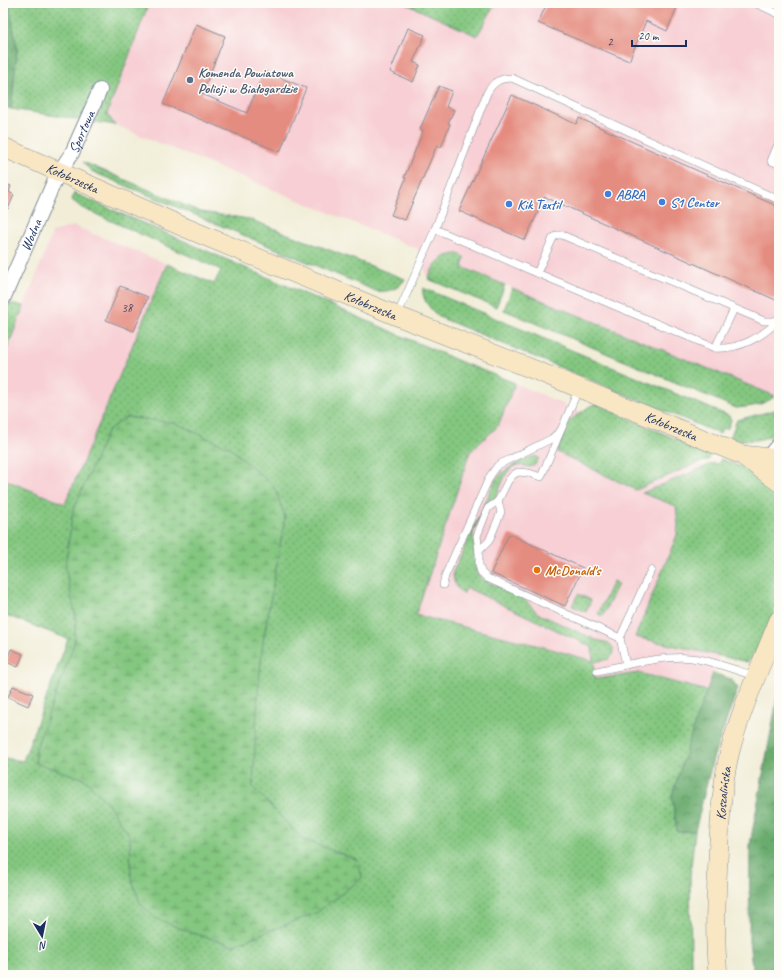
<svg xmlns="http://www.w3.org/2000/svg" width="782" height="978" viewBox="0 0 782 978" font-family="Caveat,sans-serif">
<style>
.built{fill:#f7cfd4}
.grass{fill:url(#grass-dots);stroke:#507b6f}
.forest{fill:url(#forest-crowns);stroke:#436e66}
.wetland{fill:url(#wetland-marsh);stroke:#507b6f}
.building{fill:#e58c80}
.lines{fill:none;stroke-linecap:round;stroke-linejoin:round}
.lane-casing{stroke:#868e9a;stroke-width:8}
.street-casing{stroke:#868e9a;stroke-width:16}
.secondary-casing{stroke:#868e9a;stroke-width:20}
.lane{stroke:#fff;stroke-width:7}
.street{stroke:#fff;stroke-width:14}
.secondary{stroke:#f9e7c3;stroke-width:19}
.service-dot{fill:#5c6f8a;stroke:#fdfcf7;stroke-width:1.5}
.shop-dot{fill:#3f7fe0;stroke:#fdfcf7;stroke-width:1.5}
.food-dot{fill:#e8710a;stroke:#fdfcf7;stroke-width:1.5}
.labels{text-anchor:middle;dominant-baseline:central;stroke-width:3;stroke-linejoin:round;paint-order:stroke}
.number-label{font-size:12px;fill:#4e4666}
.service-label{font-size:14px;font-weight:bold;fill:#4e5e75;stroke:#fdfcf7;text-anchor:start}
.street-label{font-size:14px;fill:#1b2f5e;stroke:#fdfcf7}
.shop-label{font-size:14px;font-weight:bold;fill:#366cbe;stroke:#fdfcf7;text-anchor:start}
.food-label{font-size:14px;font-weight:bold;fill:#c56008;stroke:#fdfcf7;text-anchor:start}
</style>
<defs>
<pattern id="grass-dots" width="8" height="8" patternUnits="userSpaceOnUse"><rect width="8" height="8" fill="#84c780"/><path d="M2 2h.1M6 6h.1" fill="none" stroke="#6ba26c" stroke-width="1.8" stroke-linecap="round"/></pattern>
<pattern id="forest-crowns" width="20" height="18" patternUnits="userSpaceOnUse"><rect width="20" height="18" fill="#6bac6e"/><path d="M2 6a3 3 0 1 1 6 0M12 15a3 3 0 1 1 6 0" fill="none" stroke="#578c5e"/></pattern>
<pattern id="wetland-marsh" width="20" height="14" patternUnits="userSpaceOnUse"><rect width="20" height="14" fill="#84c780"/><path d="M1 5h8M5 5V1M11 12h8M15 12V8" fill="none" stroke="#6ba26c"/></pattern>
</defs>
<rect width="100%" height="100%" fill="#fdfcf7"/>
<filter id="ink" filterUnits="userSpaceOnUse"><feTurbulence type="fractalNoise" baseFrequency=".025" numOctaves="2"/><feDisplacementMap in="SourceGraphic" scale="8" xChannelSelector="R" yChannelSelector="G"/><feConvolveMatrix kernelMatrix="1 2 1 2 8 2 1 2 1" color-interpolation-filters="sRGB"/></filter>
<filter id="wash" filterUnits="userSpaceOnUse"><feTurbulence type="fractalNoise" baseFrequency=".012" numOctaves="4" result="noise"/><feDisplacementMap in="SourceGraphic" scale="16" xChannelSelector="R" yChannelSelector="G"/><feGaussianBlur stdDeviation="0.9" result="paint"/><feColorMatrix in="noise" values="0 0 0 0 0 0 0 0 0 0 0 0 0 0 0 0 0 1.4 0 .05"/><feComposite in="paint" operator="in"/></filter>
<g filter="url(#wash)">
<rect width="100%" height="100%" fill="#f1edd7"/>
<g class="built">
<polygon points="149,3 404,3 477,36 496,3 779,3 779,391 775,396 462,267 465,259 458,254 447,257 437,262 434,265 428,279 418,249 115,125 107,114"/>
<polygon points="74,226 167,264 65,504 3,479 3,359 53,232"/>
<polygon points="515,383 697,463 703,467 719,656 707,691 639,673 595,679 548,648 416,615 470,451 498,426"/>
</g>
<g class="grass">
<polygon points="9,3 149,3 107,114 115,125 11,109 17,50"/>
<polygon points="404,3 496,3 477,36"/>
<path d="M83 162 201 212 249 219 405 279C398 290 388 292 376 291L91 171Z"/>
<path d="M74 193 466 364 515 383 498 426 470 452 416 615 548 648 593 661 592 647 467 588 463 594C456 588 453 582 453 572L496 479C507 467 519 462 534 456L539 458 535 465 530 467 519 465 512 467 506 474 496 497 485 506 473 533 475 565 477 573 484 580 522 597 539 614 596 640 609 643 613 648 614 653 609 659 594 662 595 679 639 673 707 691 672 796 677 832 695 831 690 875 691 963 693 975H3V758L23 761 68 639 3 614V479L65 504 167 264 214 284 221 270 82 208 72 200Z"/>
<path d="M458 254 461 255 465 258 462 267 505 285 496 307 428 279C434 264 440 255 458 254Z"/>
<path d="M423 288 729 416 731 420 728 428 725 429 722 428 720 434 439 317C431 310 421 299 423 288Z"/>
<path d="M512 288 775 396C765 405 750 407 736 408L504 310Z"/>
<polygon points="9,303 24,306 3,359 3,317"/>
<polygon points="597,404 710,454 709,460 697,463 636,490 557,452 569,421 590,406"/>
<path d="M779 409V431C764 441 747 443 730 438L737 420Z"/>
<polygon points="721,459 745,468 757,477 770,490 779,505 779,599 758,654 747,662 635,637 677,535 678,525 676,506 642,493 714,463 718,464"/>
<polygon points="613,581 618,584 603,616 598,614"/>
<polygon points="578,594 591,600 586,612 572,606"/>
</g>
<g class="forest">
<polygon points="3,3 9,3 17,50 11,109 3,106"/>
<polygon points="713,673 731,679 738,688 713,759 695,831 677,832 672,796 695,722"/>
<polygon points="779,694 779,975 753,975 749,941 750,844 777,699"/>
</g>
<polygon class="wetland" points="127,417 175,423 230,448 274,486 285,517 263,642 258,692 253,787 302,839 358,860 362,878 316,913 233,945 189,932 155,918 140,903 131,877 130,836 108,804 85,779 36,763 35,751 74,644 76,619 65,566 73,511 108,430"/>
<g id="blocks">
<g class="building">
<polygon points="547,3 679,3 667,31 646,21 629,61 538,23"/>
<polygon points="196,24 225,36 202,94 247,113 264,71 306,88 280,152 163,104"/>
<polygon points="408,28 425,35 413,62 420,65 413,82 390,72"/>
<polygon points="439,86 452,91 446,107 454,110 448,123 450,124 441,147 437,145 405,220 391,215 406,178 404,178 423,131 420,129"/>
<polygon points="512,95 576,124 579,118 779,207 779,298 778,301 545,197 525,240 459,211"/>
<polygon points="3,180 6,182 6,184 11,186 9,192 14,195 8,209 3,207"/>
<polygon points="120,286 148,297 134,331 106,320"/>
<polygon points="509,534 583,568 565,606 491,573"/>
<polygon points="11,649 23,654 18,667 6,662"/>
<polygon points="13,686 33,694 28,706 8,697"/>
</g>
</g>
</g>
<g filter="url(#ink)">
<use href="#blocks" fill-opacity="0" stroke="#868e9a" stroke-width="1"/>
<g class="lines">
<defs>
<g id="lane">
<polyline points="755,3 779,14"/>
<polyline points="779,142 771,161 779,164"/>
<polyline points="435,229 537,273 553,238 557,235 562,235 764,321 774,321 779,319"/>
<polyline points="537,273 715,348 734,309"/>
<path d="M397 316 435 229 487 93C493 82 500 78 512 78L779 200"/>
<path d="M715 348C739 350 762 337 779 320"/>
<polyline points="579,388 541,477 529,473 518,472 513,475 508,481 498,501 488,508 477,536 479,551 479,565 481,572 487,578 620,638"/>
<polyline points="479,551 489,541 501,512 498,501"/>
<polyline points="443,585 445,576 490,476 498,465 551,439 560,431"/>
<polyline points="626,665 620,638 651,570"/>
<path d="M597 671C625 665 671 653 698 659 717 663 736 670 754 676"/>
</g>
<g id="street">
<path id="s1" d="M3 299 54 182 59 172 72 153 100 90"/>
<polyline points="768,457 779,444"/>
</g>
<g id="secondary">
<path id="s2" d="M3 147 186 228 397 316 540 372 742 455 779 482"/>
<polyline points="742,455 779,459"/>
<path id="s3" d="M718 975C714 937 716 898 718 860 720 823 721 787 730 751 742 706 762 663 779 620"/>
</g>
</defs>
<use href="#lane" class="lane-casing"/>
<use href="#street" class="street-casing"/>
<use href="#secondary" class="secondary-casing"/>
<use href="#lane" class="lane"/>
<use href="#street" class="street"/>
<use href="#secondary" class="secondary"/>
</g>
</g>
<circle class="service-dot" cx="190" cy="80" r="4"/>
<g class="shop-dot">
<circle cx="608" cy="194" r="4"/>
<circle cx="662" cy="202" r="4"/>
<circle cx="509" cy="204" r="4"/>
</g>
<circle class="food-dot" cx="537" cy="570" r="4"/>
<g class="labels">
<g class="number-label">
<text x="610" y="42">2</text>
<text x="127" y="308">38</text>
</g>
<g class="service-label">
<text x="198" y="72">Komenda Powiatowa<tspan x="198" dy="16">Policji w Białogardzie</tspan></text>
</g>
<g class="street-label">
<text stroke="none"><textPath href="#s1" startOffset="185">Sportowa</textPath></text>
<text stroke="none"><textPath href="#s2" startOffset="76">Kołobrzeska</textPath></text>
<text stroke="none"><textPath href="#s1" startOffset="70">Wodna</textPath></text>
<text stroke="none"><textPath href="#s2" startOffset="400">Kołobrzeska</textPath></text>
<text stroke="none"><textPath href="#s2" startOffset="724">Kołobrzeska</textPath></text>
<text stroke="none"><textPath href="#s3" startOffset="182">Koszalińska</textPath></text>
</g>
<g class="shop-label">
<text x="616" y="194">ABRA</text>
<text x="670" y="202">S1 Center</text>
<text x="517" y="204">Kik Textil</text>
</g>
<g class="food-label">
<text x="545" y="570">McDonald's</text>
</g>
</g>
<rect width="782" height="978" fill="none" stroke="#fdfcf7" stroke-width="16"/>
<g transform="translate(42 936) rotate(170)" stroke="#fdfcf7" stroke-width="3" paint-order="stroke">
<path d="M0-3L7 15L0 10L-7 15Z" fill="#1b2f5e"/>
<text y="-6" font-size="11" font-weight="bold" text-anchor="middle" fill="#1b2f5e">N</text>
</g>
<path d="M632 40v6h54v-6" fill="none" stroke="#1b2f5e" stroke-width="2"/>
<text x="638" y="40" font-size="12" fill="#1b2f5e" stroke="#fdfcf7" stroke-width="3" paint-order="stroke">20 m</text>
</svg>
